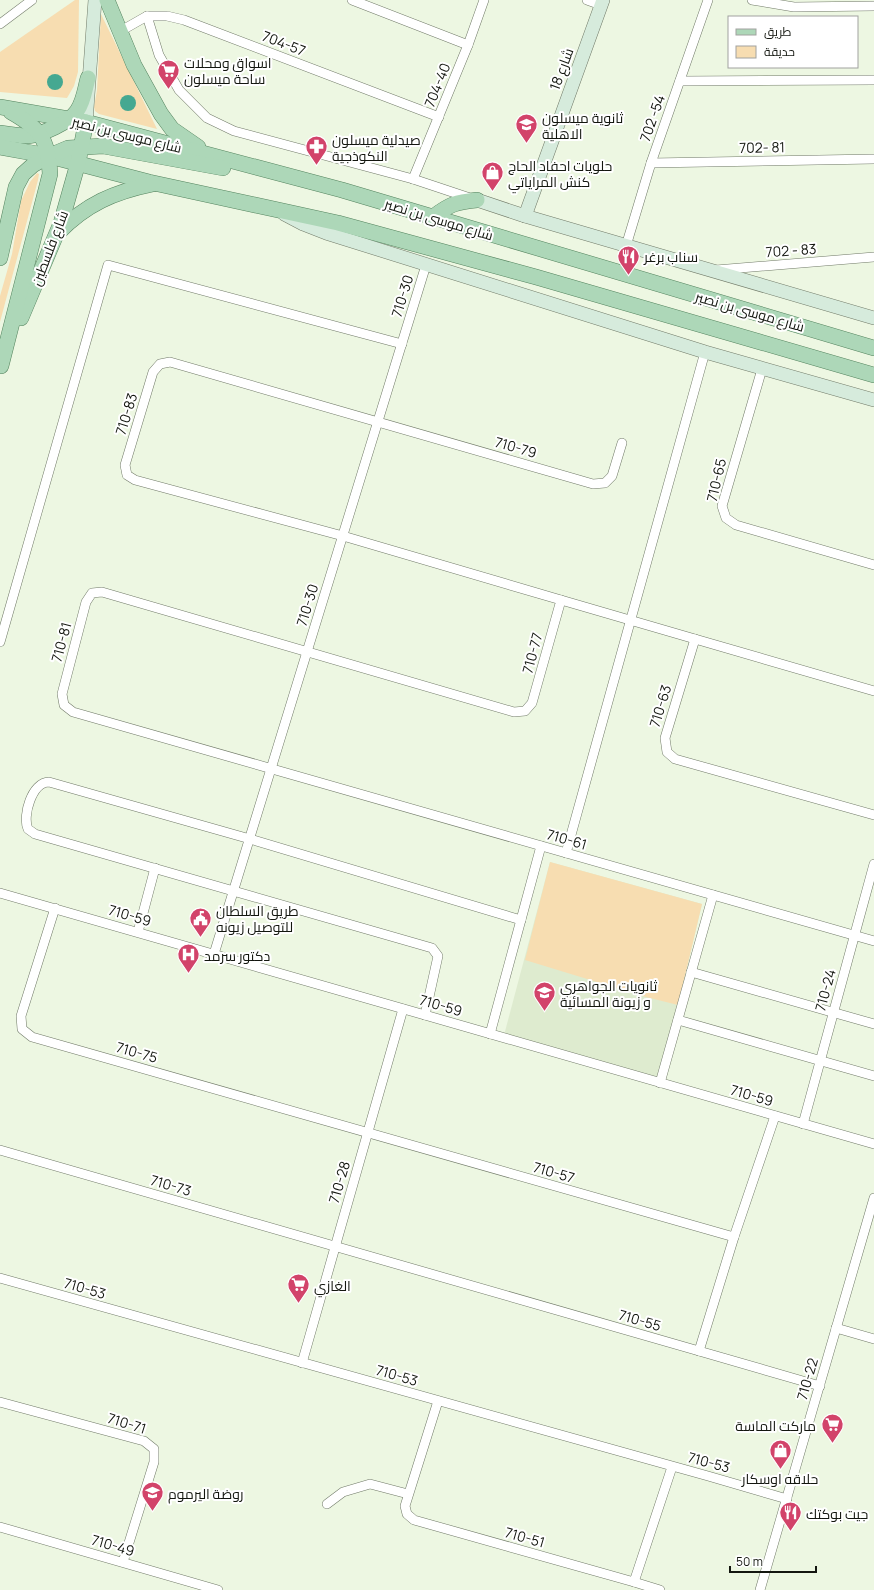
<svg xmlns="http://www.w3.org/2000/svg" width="874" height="1590" viewBox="0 0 874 1590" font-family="Manrope,Cairo,sans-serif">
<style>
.built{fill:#deebcf}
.green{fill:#f7ddb1}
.water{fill:#45a891}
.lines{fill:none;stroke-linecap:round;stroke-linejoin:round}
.street-casing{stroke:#717a68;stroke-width:10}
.secondary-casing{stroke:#717a68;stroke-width:14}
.primary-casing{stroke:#54835e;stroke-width:16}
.street{stroke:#fff;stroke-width:9}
.secondary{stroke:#d6ebdc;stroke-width:13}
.primary{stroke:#add7b8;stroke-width:15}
.labels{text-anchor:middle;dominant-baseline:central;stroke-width:4;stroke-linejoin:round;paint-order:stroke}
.street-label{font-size:14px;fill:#13160f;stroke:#fff}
.poi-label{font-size:14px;fill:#13160f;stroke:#fff;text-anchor:start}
</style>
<rect width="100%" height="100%" fill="#edf7e2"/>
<polygon class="built" points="550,862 702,904 661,1078 503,1039"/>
<g class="green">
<polygon points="75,0 79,0 78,72 74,86 67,98 0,92 0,52"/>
<polygon points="101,14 157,129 99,114 95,111 94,107 97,90"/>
<polygon points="37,173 39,174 38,180 0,322 0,296 12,254 21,201 30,182"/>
<polygon points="550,862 702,904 678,1005 646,997 525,960"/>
</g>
<g class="water">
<circle cx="55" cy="82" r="8"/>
<circle cx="128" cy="103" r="8"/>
</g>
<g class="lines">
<defs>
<g id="street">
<polyline points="352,0 468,45"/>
<polyline points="587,0 601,5"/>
<polyline points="752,0 794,7 874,6"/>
<polyline points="147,16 159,55 179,90 207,118 234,131 413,179 470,198"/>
<polyline points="0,24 32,0"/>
<polyline points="119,32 147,16 167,16 184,20 439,117"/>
<polyline points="680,81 874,80"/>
<polyline points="651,163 874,159"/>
<polyline points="413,179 468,45 484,0"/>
<polyline points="626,246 651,163 708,0"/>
<polyline points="716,270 874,257"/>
<polyline points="762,369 722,506 726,518 736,525 874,565"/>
<polyline points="622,443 612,476 605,483 593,484 170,362 160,364 153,372 125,465 127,475 135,480 343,536 561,600 532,703 525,711 514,712 102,592 92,593 86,602 62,694 64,705 73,712 874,941"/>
<polyline points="561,600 695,639"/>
<polyline points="0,642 108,265 402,344"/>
<polyline points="874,691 695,639 665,738 667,752 675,759 874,815"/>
<polyline points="566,853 705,352"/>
<polyline points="0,893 874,1144"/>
<polyline points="55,908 21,1016 22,1029 32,1037 734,1237"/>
<polyline points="138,932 155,868"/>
<polyline points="214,954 426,265"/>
<polyline points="691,972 874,1024"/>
<path d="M425 1015 438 956 432 948 35 834 28 829C22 816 32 782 49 782L250 839 521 920"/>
<polyline points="678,1020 874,1076"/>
<polyline points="490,1034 541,846"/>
<polyline points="660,1083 713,895"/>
<polyline points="803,1124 874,864"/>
<polyline points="0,1150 699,1351 734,1237 775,1116"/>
<polyline points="0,1278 708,1476 787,1499"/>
<polyline points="836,1328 874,1339"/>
<polyline points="699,1351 820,1386"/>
<polyline points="302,1363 403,1009"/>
<polyline points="438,1401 405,1506 407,1514 414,1520 634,1582 672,1467"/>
<polyline points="0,1402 144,1441 154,1449 154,1462 123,1562"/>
<polyline points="327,1504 343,1492 370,1484 408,1494"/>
<polyline points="0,1527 218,1590"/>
<polyline points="634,1582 660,1590"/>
<polyline points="760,1590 874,1198"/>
</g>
<g id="secondary">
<polyline points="86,122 95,0"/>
<polyline points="477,200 525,216 874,318"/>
<polyline points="284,214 303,224 326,233 705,352 874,400"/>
<polyline points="525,216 603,0"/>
</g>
<g id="primary">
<polyline points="107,0 134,65 161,114 172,129 198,147"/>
<polyline points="0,107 86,122 342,190 874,348"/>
<path d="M0 133C9 134 19 136 28 136 41 135 70 122 77 111 84 101 85 89 88 78"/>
<polyline points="0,147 49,156 149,182 338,223 536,277 874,375"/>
<path d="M433 217C450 204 456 202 477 200"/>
<path d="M58 233C86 204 114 192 153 184"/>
<polyline points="0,258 16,187 23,174 33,165 49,156 68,148 103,146 223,168"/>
<polyline points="21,318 61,223 78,163 86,122"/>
<path d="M1 366 50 174C48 139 41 129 11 112"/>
</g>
</defs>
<use href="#street" class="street-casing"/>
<use href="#secondary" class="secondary-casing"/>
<use href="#primary" class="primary-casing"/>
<use href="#street" class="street"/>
<use href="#secondary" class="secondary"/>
<use href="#primary" class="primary"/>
</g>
<defs>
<symbol id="supermarket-pin" viewBox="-11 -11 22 30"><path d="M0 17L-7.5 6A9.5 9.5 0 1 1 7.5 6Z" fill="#d2436a" stroke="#fff"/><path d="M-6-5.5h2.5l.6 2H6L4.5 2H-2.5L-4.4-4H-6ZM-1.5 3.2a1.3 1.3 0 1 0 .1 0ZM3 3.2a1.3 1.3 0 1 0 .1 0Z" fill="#fff"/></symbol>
<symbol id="school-pin" viewBox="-11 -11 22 30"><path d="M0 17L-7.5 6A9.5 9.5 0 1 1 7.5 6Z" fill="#d2436a" stroke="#fff"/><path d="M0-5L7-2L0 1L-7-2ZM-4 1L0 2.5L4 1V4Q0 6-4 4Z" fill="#fff"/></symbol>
<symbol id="pharmacy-pin" viewBox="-11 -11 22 30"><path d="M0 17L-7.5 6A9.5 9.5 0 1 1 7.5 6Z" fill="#d2436a" stroke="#fff"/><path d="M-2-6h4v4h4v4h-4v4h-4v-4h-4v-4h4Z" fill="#fff"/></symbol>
<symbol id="shop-pin" viewBox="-11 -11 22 30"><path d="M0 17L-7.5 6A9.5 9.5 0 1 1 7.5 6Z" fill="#d2436a" stroke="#fff"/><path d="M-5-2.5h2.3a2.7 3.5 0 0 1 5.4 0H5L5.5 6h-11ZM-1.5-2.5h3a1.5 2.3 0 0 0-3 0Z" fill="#fff"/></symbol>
<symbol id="restaurant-pin" viewBox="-11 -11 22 30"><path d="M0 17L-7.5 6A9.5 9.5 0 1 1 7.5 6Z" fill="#d2436a" stroke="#fff"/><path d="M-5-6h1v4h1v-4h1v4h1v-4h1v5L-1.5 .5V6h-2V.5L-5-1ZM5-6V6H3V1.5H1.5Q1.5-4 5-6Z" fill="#fff"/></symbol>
<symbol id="civic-pin" viewBox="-11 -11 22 30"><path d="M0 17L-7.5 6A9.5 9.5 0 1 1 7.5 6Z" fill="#d2436a" stroke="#fff"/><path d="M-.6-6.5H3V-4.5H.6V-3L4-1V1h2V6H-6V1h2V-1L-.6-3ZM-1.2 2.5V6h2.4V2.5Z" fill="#fff"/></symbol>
<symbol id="hospital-pin" viewBox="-11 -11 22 30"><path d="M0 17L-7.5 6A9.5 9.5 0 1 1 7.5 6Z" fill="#d2436a" stroke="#fff"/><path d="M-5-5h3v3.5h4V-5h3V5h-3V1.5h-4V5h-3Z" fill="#fff"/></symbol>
</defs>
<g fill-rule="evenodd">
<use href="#supermarket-pin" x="156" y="58" width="25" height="34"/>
<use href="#school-pin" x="514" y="112" width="25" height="34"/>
<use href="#pharmacy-pin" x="304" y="134" width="25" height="34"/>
<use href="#shop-pin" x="480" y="160" width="25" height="34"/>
<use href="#restaurant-pin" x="616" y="244" width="25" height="34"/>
<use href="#civic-pin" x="188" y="906" width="25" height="34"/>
<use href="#hospital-pin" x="176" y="942" width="25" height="34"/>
<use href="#school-pin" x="532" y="980" width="25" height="34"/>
<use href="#supermarket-pin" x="286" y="1272" width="25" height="34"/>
<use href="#supermarket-pin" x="820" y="1412" width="25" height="34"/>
<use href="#shop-pin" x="768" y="1438" width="25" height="34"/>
<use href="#school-pin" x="140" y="1480" width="25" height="34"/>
<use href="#restaurant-pin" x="778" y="1500" width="25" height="34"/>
</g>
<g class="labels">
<g class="street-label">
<text transform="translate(284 43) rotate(21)">704-57</text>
<text transform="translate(561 69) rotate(-70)">شارع 18</text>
<text transform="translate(437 85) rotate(-68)">704-40</text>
<text transform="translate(652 118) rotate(-71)">702 -54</text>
<text transform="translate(127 134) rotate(14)">شارع موسى بن نصير</text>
<text transform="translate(762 147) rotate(-1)">702- 81</text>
<text transform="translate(439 219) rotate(17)">شارع موسى بن نصير</text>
<text transform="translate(49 248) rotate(-69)">شارع فلسطين</text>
<text transform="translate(791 250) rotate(-4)">702 - 83</text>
<text transform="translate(402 296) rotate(-73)">710-30</text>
<text transform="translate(750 311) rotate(16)">شارع موسى بن نصير</text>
<text transform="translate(126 414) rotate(-73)">710-83</text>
<text transform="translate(516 447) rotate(16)">710-79</text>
<text transform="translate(716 480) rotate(-77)">710-65</text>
<text transform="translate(307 605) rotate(-73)">710-30</text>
<text transform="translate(61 642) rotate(-75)">710-81</text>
<text transform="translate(532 653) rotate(-75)">710-77</text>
<text transform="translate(660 706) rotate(-73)">710-63</text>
<text transform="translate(567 839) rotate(16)">710-61</text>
<text transform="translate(130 915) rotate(16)">710-59</text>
<text transform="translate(825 990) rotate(-75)">710-24</text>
<text transform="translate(441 1005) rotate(16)">710-59</text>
<text transform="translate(137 1052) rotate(16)">710-75</text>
<text transform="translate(752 1095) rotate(16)">710-59</text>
<text transform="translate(554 1172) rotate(16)">710-57</text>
<text transform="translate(339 1182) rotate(-74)">710-28</text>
<text transform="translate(171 1185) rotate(16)">710-73</text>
<text transform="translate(85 1288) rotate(16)">710-53</text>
<text transform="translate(640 1320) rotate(16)">710-55</text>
<text transform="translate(397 1375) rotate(16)">710-53</text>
<text transform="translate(807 1379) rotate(-74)">710-22</text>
<text transform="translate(127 1423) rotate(17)">710-71</text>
<text transform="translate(709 1462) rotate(15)">710-53</text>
<text transform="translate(525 1537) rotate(16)">710-51</text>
<text transform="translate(113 1545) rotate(16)">710-49</text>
</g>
<g class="poi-label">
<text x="184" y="62">اسواق ومحلات<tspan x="184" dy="16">ساحة ميسلون</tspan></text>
<text x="542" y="117">ثانوية ميسلون<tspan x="542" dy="16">الاهلية</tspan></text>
<text x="332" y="139">صيدلية ميسلون<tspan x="332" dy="16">النكوذجية</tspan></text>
<text x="508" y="165">حلويات احفاد الحاج<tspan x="508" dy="16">كنش المراياتي</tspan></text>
<text x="644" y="256">سناب برغر</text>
<text x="216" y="910">طريق السلطان<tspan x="216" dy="16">للتوصيل زيونه</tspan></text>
<text x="204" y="955">دكتور سرمد</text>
<text x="560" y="985">ثانويات الجواهري<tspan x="560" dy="16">و زيونة المسائية</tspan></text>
<text x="314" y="1285">الغازي</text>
<text x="816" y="1425" text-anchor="end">ماركت الماسة</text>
<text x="780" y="1478" text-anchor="middle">حلاقه اوسكار</text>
<text x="168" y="1493">روضة اليرموم</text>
<text x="806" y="1513">جيت بوكتك</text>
</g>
</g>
<rect x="728" y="16" width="130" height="52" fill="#ffffff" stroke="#a1a29f"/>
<rect x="736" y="29" width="20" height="6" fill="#add7b8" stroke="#a1a29f"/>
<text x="764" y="36" font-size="12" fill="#13160f">طريق</text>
<rect x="736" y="46" width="20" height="12" fill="#f7ddb1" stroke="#a1a29f"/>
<text x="764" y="56" font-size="12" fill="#13160f">حديقة</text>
<path d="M730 1566v6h86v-6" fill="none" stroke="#13160f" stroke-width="2"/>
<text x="736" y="1566" font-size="12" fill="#13160f" stroke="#ffffff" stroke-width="3" paint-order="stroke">50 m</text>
</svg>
